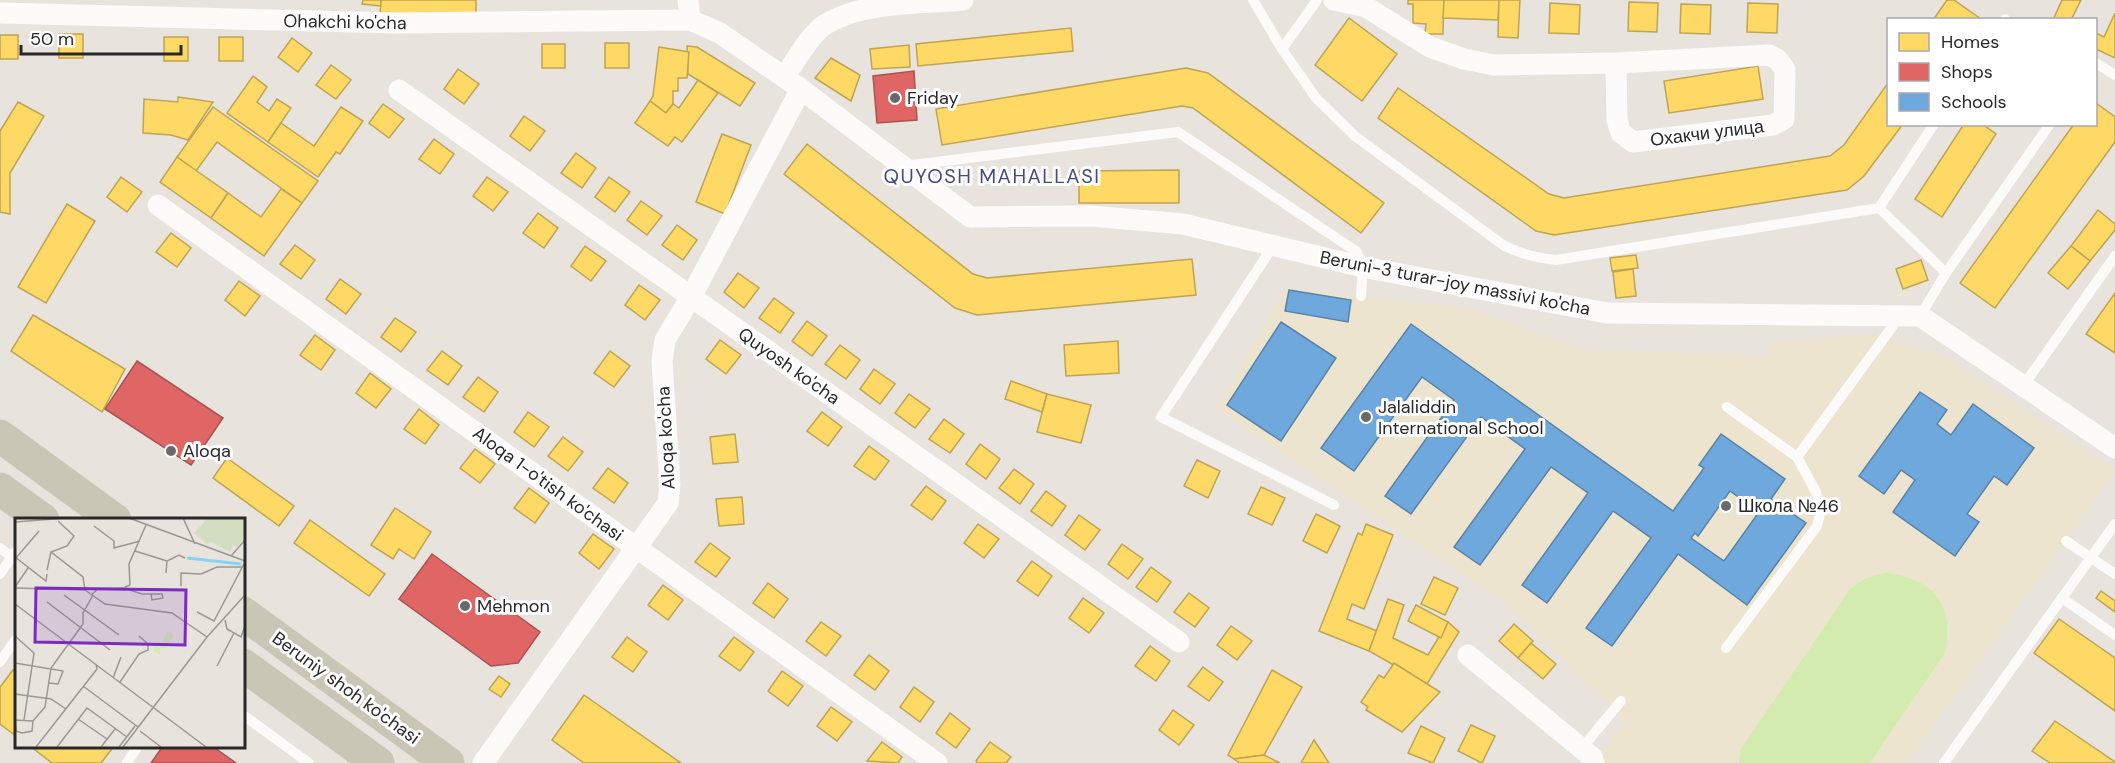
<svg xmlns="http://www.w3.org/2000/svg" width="2115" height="763" viewBox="0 0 2115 763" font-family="'DM Sans',sans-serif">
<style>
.education{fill:#ece4cf}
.pitch{fill:#d3ebae}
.homes{fill:#ffd966;stroke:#bea453;stroke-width:1.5}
.shops{fill:#e06666;stroke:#a95353;stroke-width:1.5}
.schools{fill:#6fa8dc;stroke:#5a82a6;stroke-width:1.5;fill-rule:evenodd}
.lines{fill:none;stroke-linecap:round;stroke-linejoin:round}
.service{stroke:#fcfbfa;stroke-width:10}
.minor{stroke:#fcfbfa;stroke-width:21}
.primary{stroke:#cac6b6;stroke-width:33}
.poi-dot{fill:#6b6967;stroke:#fff;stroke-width:2}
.labels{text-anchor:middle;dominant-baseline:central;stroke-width:6;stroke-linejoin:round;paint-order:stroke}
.street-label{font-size:18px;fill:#282828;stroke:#fff}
.poi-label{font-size:18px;fill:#282828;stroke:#fff;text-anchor:start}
.neighbourhood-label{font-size:20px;letter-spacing:1.5px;fill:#444c7d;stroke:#fff}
.inset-river{fill:none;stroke:#87d3f2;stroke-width:3}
.inset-road{fill:none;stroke:#9b9894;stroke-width:1.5}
.view{fill:#7b2cbf;fill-opacity:0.15;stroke:#7b2cbf;stroke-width:3}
.inset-edge{fill:none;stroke:#282828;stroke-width:3}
</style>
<rect width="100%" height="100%" fill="#e8e3dc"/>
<polygon class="education" points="1285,288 1468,308 1581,349 1769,356 1769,342 1871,335 1941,355 2115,469 2115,472 1907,763 1601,763 1602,749 1625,721 1505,603 1216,409"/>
<path class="pitch" d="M1885 573C1934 578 1955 605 1945 653L1870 763H1739L1741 749 1850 589 1866 578Z"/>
<g class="homes">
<polygon points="363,0 381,0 381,6 362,4"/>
<polygon points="381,0 476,0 476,20 380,17"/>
<polygon points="1408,0 1444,0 1443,34 1425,34 1426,24 1413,23 1413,4 1408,4"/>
<polygon points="1444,0 1499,0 1498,20 1443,18"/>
<polygon points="1499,0 1520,0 1518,38 1498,37"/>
<polygon points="1947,0 1954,0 1981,19 1933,20"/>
<polygon points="2062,0 2081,0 2071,20 2053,20"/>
<polygon points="1629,2 1658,3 1657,32 1628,31"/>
<polygon points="1550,3 1580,5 1579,34 1549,33"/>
<polygon points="1748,3 1778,4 1777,33 1747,32"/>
<polygon points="1681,4 1711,5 1710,34 1680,33"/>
<polygon points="2115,13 2115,58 2096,49 2096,33 2104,37"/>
<polygon points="1349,18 1397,54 1362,101 1315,65"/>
<polygon points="1071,28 1073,51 918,66 916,44"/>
<rect x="59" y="34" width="24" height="24"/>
<rect x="0" y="35" width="18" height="24"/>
<rect x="164" y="37" width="24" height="24"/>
<rect x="219" y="37" width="24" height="24"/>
<polygon points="292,38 312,53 298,72 278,57"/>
<rect x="605" y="43" width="24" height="25"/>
<rect x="542" y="44" width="23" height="24"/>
<polygon points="909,45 910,67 872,69 870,49"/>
<polygon points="687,46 697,47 755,83 740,106 688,74"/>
<polygon points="659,47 689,52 687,78 678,78 678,91 673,91 673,104 666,113 650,101 653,96"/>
<polygon points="831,58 860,75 851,101 815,78"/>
<polygon points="331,65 351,80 336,99 316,85"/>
<polygon points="1758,66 1763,99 1669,113 1664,81"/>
<polygon points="1186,68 1208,73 1384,203 1361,233 1193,108 1182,106 942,145 936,109"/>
<polygon points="458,69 479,84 464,104 444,89"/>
<polygon points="253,76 267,87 257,102 269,111 277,99 291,108 268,142 227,113"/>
<polygon points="698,80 718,93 682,142 675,137 668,146 635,123 650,101 666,113 673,104 679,108"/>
<polygon points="1888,83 1888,124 1903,124 1864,176 1847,190 1554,235 1536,231 1378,118 1398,88 1549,194 1564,198 1830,156 1844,145"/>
<polygon points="178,97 213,102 188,140 171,135 143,133 144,99 178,102"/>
<polygon points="18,102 44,116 10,173 10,214 0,212 0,131"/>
<polygon points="2096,103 2115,117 2115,142 1995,308 1960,283 2074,124 2096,124"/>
<polygon points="383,104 404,119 389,138 369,123"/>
<polygon points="213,107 318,181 302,203 217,142 196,171 177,157"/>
<polygon points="341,107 363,121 340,154 336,152 318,177 268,142 281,123 314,146"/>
<polygon points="524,116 545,131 530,151 510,136"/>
<polygon points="1964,124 1982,124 1996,134 1942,217 1915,199"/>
<polygon points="722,134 751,145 725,214 696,202"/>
<polygon points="434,139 454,154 440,174 419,159"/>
<polygon points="807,144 973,274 987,278 1192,259 1196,295 977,315 955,308 784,174"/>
<polygon points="576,153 596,168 582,188 561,173"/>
<polygon points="177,157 228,193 211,218 160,182"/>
<polygon points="1179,170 1179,203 1079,203 1079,171"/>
<polygon points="121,177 142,192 127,212 107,197"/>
<polygon points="487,177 508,192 493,211 473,196"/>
<polygon points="609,177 630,192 615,212 595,197"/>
<polygon points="281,189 302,203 264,256 211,218 228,193 261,217"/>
<polygon points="641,201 662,216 647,235 627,220"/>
<polygon points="67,204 95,221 46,303 18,287"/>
<polygon points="2098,210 2115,224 2115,230 2090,261 2071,246"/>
<polygon points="538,213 558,228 544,248 523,233"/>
<polygon points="677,225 697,240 683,260 662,245"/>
<polygon points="171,233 191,248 177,267 156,252"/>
<polygon points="295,245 315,260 301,279 280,264"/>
<polygon points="585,246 606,261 591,281 571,266"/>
<polygon points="2071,246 2090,261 2068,289 2048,273"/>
<polygon points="1636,255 1638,268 1612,271 1610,258"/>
<polygon points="1921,260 1928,280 1903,289 1896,269"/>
<polygon points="1633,269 1636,296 1616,298 1613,272"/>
<polygon points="738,273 759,288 744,308 724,292"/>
<polygon points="340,279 361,294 346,314 326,299"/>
<polygon points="239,281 260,296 245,316 225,300"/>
<polygon points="639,285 660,300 645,320 625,305"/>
<polygon points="2115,293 2115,353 2086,334"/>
<polygon points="774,298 794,313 780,333 759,318"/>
<polygon points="33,315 125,369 102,412 11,351"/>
<polygon points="395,318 416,332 401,352 381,337"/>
<polygon points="807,321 827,336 812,356 792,341"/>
<polygon points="315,335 335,350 321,370 300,355"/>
<polygon points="720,340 741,355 726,374 706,359"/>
<polygon points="1118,341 1119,373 1066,376 1064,345"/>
<polygon points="840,345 860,360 846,379 825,364"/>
<polygon points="442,351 462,366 448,385 427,370"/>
<polygon points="610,351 630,366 614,387 594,373"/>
<polygon points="874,369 895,384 880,404 860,389"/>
<polygon points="370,373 391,389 376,408 356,393"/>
<polygon points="478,377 498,392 484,412 463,397"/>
<polygon points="1011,381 1047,394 1042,412 1005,399"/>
<polygon points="909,394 930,409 915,428 895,413"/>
<polygon points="1047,394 1091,405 1081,443 1037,432"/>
<polygon points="419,409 439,425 425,444 404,429"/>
<polygon points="528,412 549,427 534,447 514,432"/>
<polygon points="822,412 842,427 828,446 807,431"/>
<polygon points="944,419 964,434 950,453 929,439"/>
<polygon points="735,434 738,462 713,464 710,437"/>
<polygon points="563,437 583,452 568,471 548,456"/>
<polygon points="980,444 1000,459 986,479 966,464"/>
<polygon points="869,446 889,461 875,480 854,466"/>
<polygon points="475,449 495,464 480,483 460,468"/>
<polygon points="227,458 294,506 279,526 213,478"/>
<polygon points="1197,460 1220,471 1208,498 1184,486"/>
<polygon points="608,468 628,483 614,503 593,488"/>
<polygon points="1014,469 1034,484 1020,504 999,488"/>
<polygon points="926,486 946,501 932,520 911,505"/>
<polygon points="1261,487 1285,498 1272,525 1248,514"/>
<polygon points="529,488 549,503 535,523 514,508"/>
<polygon points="1046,491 1066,506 1052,526 1031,511"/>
<polygon points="742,497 744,524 719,526 716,499"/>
<polygon points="395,508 431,532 414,559 399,549 393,559 371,545"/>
<polygon points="1316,514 1340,526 1327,553 1303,541"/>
<polygon points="1079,515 1100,530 1085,550 1065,535"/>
<polygon points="310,520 385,574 369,596 294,543"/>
<polygon points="978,524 999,539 984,558 964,543"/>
<polygon points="1366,524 1393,535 1364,609 1352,604 1347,619 1377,631 1369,651 1319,631 1358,533 1362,535"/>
<polygon points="593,534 614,549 599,569 579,553"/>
<polygon points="710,543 730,558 716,577 695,562"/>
<polygon points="1122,544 1143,559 1128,579 1108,564"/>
<polygon points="1032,561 1052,576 1038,596 1017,581"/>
<polygon points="1151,567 1171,582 1157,602 1136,587"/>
<polygon points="1434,577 1458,588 1445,615 1421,604"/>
<polygon points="768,583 788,599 774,618 753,603"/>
<polygon points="663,585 683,600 668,620 648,605"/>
<polygon points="2101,591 2115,601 2115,612 2096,598"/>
<polygon points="1189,593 1209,608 1195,627 1174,612"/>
<polygon points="1083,598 1104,613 1089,633 1069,618"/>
<polygon points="1388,599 1404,605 1393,638 1428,655 1448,622 1459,632 1427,684 1369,651"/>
<polygon points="1416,605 1448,622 1441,638 1408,621"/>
<polygon points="2059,619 2115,658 2115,711 2034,653"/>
<polygon points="821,622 841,636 826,656 806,641"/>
<polygon points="1514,624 1533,641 1518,658 1499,641"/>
<polygon points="1231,626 1252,641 1237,660 1217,645"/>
<polygon points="627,637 647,652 633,672 612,657"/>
<polygon points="734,637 754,652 740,671 719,656"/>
<polygon points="1531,643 1556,664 1543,679 1518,658"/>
<polygon points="1150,646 1170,661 1156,681 1135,666"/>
<polygon points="869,655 889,671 875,690 854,675"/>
<polygon points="1394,663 1440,692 1402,732 1366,710 1368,707 1361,702 1379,675 1384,678"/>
<polygon points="1203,667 1223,682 1209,701 1188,686"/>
<polygon points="13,670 16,673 16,736 0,724 0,687"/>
<polygon points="1272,670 1302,687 1264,755 1234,759 1228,755"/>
<polygon points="782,671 803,686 788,706 768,691"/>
<polygon points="499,676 510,684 501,697 489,689"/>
<polygon points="914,687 934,702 920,722 900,707"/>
<polygon points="584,695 681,763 584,763 552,740"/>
<polygon points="831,707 852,722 837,741 817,726"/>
<polygon points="1173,710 1194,725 1179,745 1159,730"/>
<polygon points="950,713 970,729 956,748 936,733"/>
<polygon points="2055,721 2115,762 2115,763 2050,763 2032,751"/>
<polygon points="1471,725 1495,736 1482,763 1458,751"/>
<polygon points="1421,726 1445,738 1433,763 1408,753"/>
<polygon points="1314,740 1329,763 1301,763"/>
<polygon points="882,742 902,757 898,763 867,761"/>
<polygon points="990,742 1011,757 1006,763 978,763 976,761"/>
<polygon points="30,746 114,746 101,763 52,763"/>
<polygon points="1264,755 1280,763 1240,763 1234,759"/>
</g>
<g class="shops">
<polygon points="914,71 917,120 877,123 873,76"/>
<polygon points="137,361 223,418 191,465 105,409"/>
<polygon points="432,554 540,632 518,663 491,666 399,599"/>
<polygon points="163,746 212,746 236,763 151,763"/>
</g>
<g class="schools">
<polygon points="1289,290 1351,300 1348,322 1285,311"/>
<polygon points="1281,322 1336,358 1281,441 1227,405"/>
<path d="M1411 324 1673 511 1704 468 1699 465 1721 434 1785 479 1771 499 1806 523 1747 605 1678 554 1612 646 1586 628 1651 538 1613 511 1547 603 1522 585 1588 493 1551 467 1480 565 1454 547 1525 449 1481 417 1411 514 1385 496 1454 400 1422 377 1354 471 1321 448ZM1730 491 1759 512 1724 561 1691 538 1695 533 1698 536Z"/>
<polygon points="1920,392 1947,410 1937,424 1951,435 1973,404 2034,448 2007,485 1994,476 1967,514 1979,522 1955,556 1893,512 1915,480 1901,470 1884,494 1859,476"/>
</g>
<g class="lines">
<g class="service">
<path d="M1253 0 1282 49 1316 98 1355 136 1503 245C1520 254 1537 258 1556 260L1879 208 1934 124"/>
<polyline points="2005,20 2005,19"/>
<polyline points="1282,49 1317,0"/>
<polyline points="2096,63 2115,75"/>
<polyline points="904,166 1178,132 1357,252 1363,267 1361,296"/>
<polyline points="1879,208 1946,273"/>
<polyline points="1273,246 1161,417 1334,505"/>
<polyline points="1920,316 1946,273 2050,124"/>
<polyline points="2023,386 2115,256"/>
<polyline points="1727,407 1797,457"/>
<polyline points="2115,524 2062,598 2115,635"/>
<polyline points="2066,541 2115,574"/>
<polyline points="0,548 16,560"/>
<polyline points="0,574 16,551"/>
<polyline points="1726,648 1817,526 1821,510 1816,492 1797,457 1900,316"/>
<polyline points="0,662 16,639"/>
<polyline points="243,715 309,763"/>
<polyline points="1581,749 1621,701"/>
<polyline points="127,763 138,746"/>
<polyline points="1944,763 2062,598"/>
</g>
<g class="minor">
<polyline points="688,0 690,20"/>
<polyline points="1334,0 1366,7 1430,47 1464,59 1494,65 1616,63 1769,55 1777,59 1785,69 1784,119 1773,125 1633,142 1621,133 1617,120 1616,63"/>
<polyline points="0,13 398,23 690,20 720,33 801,89 970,217 1091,216 1183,224 1363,267 1607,313 1920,316 2115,448"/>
<path d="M784 77C795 62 809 36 823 26 860 1 920 4 963 0"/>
<polyline points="399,90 1179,642"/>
<polyline points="158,205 937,763"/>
<polyline points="1468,655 1592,757 1594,763"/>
<polyline points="483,763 668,503 670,485 662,361 665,340 691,297 801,89"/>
</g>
<g class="primary">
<polyline points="0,436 115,520"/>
<polyline points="0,489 43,520"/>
<polyline points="243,613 448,763"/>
<polyline points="243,665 378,763"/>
</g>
</g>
<g class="poi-dot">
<circle cx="895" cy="98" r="6"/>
<circle cx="1366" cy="417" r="6"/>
<circle cx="171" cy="451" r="6"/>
<circle cx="1726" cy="506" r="6"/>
<circle cx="465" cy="606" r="6"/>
</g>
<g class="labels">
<g class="street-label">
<text transform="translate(345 22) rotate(1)">Ohakchi ko'cha</text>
<text transform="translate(1707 133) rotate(-7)">Охакчи улица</text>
<text transform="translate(1455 283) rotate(11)">Beruni-3 turar-joy massivi ko'cha</text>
<text transform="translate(789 366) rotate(35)">Quyosh ko'cha</text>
<text transform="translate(666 438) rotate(-93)">Aloqa ko'cha</text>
<text transform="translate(548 484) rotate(36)">Aloqa 1-o'tish ko'chasi</text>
<text transform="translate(346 688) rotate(36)">Beruniy shoh ko'chasi</text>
</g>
<g class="poi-label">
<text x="907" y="98">Friday</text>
<text x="1378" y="407">Jalaliddin<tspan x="1378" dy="21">International School</tspan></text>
<text x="183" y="451">Aloqa</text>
<text x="1738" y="506">Школа №46</text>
<text x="477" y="606">Mehmon</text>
</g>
<g class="neighbourhood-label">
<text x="992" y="176">QUYOSH MAHALLASI</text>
</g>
</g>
<g transform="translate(15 518)">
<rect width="230" height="230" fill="#e8e3dc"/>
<path d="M193 0H229V21L222 29 218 27 215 34 197 24 192 26 179 15Z" fill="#d3ddc2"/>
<path d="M152 114H157L158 119 150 130H145V137L138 132 141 128 145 130Z" fill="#d3ebae"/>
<path class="inset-river" d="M172 40 226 46"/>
<path class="inset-road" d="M114 0 230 43M168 0 180 26M43 3 59 18 52 28 36 34 68 59 70 72M0 4 51 0M79 8 99 23V30L125 23M120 33 152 43M216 38 230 22M0 39 31 63 32 56M1 40 24 13M32 52 36 34M151 55 152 43 164 37 170 40M186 56 202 49H227M166 68V55L186 56M0 69 13 50M110 69 115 67 114 46 131 7M0 70 70 72M70 72 90 86 157 95 192 119M77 76 83 71 109 70 127 76H147L148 80 137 82 136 76M49 77 104 117M32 84 95 132M0 86 191 229M182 94 199 103 230 44M210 102 212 111 226 119 230 108M0 118 19 135 9 202M0 145 48 153 43 166 34 165M202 148 219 115M98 160 106 139M105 164 124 136 133 132V126L124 118M68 168 123 209M0 176 36 181 51 191M63 201 92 221M0 202 18 203 30 189 36 150 68 106V95L78 77M0 202 1 213 7 215 17 213 18 203M125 213 146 229M21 229 82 151 81 146M42 229 72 190 112 219M86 229 100 211M104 229 120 208M108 229 192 119 230 77"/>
<path class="view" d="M21 70 171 72 170 127 20 124Z"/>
<rect width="230" height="230" class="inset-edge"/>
</g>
<rect x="1887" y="18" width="210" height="108" fill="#ffffff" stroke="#a9a9a9" stroke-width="1.5"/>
<rect x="1899" y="33" width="30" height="18" fill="#ffd966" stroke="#a9a9a9" stroke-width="1.5"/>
<text x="1941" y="48" font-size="18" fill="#282828">Homes</text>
<rect x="1899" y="63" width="30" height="18" fill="#e06666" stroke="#a9a9a9" stroke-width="1.5"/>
<text x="1941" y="78" font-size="18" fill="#282828">Shops</text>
<rect x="1899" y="93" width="30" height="18" fill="#6fa8dc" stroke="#a9a9a9" stroke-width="1.5"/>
<text x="1941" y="108" font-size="18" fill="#282828">Schools</text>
<path d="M21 45v9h160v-9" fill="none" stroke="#282828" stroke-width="3"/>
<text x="30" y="45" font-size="18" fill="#282828" stroke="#ffffff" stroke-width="4.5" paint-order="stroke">50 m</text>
</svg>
